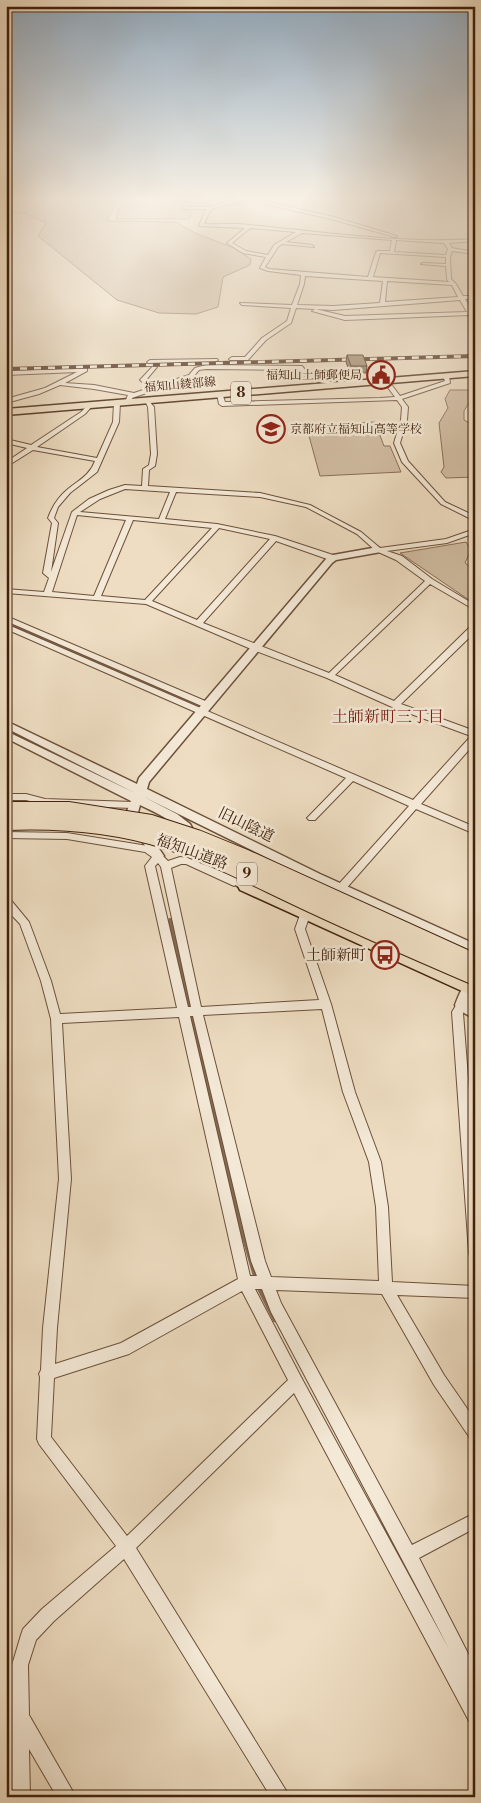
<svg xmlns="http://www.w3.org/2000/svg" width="481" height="1803" viewBox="0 0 481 1803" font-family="'Libre Bodoni','Noto Serif JP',serif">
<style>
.green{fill:#d1bda3;stroke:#896f57}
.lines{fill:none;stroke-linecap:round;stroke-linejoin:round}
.stream-far3{stroke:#856b54;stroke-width:2}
.stream-far2{stroke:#856b54;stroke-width:3}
.stream-far1{stroke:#856b54;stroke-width:4}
.stream{stroke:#856b54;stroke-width:4.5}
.minor-casing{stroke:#6c5039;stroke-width:2}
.tertiary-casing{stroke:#6c5039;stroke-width:3}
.primary-casing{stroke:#41210b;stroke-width:3}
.trunk-casing{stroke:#41210b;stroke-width:3}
.minor{fill:#f4e9d7;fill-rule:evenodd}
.tertiary{fill:#f4e9d7;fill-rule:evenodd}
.primary{fill:#eeddc2;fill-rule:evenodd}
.trunk{fill:#eeddc2;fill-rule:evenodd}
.rail-casing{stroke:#41210b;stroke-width:4}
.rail{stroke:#f4e9d7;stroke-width:2.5;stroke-dasharray:7;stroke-linecap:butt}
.trunk-bridge-casing{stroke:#41210b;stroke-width:18;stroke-linecap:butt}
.trunk-bridge{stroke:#eeddc2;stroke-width:16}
.wall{fill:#85715b;stroke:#41210b}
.building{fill:#9b836a;stroke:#41210b}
.labels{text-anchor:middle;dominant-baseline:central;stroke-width:5;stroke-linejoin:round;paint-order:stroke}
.far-poi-label{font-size:12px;fill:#41210b;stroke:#f4e9d7;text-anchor:end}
.far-street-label{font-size:12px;fill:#41210b;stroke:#f4e9d7}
.shield{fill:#f4e9d7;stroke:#775d48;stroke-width:1}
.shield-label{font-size:14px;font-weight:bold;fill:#41210b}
.street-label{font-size:15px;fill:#41210b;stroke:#f4e9d7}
.poi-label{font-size:15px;fill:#41210b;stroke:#f4e9d7;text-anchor:end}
.neighbourhood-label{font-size:16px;fill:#7a1f14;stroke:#f4e9d7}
</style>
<rect width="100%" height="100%" fill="#eeddc2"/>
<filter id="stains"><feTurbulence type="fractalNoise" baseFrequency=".004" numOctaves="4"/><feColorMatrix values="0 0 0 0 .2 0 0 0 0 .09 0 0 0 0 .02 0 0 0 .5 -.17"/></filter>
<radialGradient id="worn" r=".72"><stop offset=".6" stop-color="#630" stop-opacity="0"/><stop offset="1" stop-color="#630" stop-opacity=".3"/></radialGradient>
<g class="green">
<polygon points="6,198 118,198 107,221 176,222 195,233 234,248 251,259 250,265 223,277 218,307 196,314 159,313 117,300 38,236 46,223 26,214 6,211"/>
<polygon points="123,198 178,198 184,210 191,211 190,219 116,219"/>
<polygon points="450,390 471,390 475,393 464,411 464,420 475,426 475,477 446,478 441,472 444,467 439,423 448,408 445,399"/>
<polygon points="375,422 384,446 390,446 401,472 320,476 306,425"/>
<polygon points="466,542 471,550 465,563 475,570 475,604 400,553"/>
</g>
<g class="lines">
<polyline class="stream-far3" points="455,198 475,206"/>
<polyline class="stream-far2" points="6,622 197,705"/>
<polyline class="stream-far1" points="170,920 188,1000"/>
<g class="stream">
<polyline points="188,998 241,1227 256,1279"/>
<polyline points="258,1286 275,1320"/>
</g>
<defs>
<g id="minor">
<path d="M180 198H184L187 207H209L241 198H250L334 217 397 236 395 237 331 219 247 200 211 209 204 224C219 225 235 223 249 225 323 232 400 244 475 239V241L449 243 452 248 475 252V254L452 251 450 257 451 279 456 284 463 296H475V299H465L475 315V319L469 315 345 320 312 311 315 309 345 316 467 312 460 300 333 310 296 308 291 323 266 340 248 360H230L229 359 232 357H245L262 338 287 321 291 308 242 305 240 303 292 305 300 284 301 275 268 271 260 268 266 257 243 253 227 243 245 228 199 226 206 209H184ZM250 228 296 232 274 245 268 255 246 251 232 243ZM302 233 392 240 390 251H378L376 252 368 277 269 269 265 267 278 247 282 244 314 247 312 245 286 242ZM396 240 444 243 448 249 446 255 394 252ZM380 253 446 257V264L423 263 421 264 446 266 447 279 449 282 373 277ZM305 276 383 281 380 303 333 306 297 305 304 284ZM387 281 452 285 458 297 385 302Z"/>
<polygon points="217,359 218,360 215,362 150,364 147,362 150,360"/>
<polygon points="154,365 157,367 146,380 151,383 152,387 189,375 195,368 206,365 302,366 311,377 333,382 336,385 333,387 329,384 307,379 300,370 206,369 199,370 193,377 132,398 131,402 128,404 125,402 128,395 94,389 60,385 39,394 6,403 6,399 45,388 77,372 6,375 6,371 85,368 87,369 87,371 65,383 94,385 134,393 146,389 146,385 140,380"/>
<polygon points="446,374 449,376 450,383 402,399 408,407 407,420 400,443 408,461 445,502 475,516 475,521 441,504 402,462 394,443 401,420 402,407 397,400 222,406 219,404 217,394 222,393 225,402 380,398 395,397 383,381 384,380 388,380 400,396 445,381 443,376"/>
<path d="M117 401 120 403 119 422 97 472 70 493 58 507 54 518 58 523 51 572 72 512 89 499 109 490 125 485 142 486 143 469 149 465 151 454 148 407 146 403 149 401 154 407 157 454 155 466 149 470 148 486 260 493 310 505 361 532 380 548 446 539 475 529V533L447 543 387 551 402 556 432 579 475 605V610L430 584 335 675 394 701 472 625H475V632L401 704 475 731V743L421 804 475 827V834L416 809 344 891H338L336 888 338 885 409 806 353 781 315 820H309L307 818 309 816 346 778 6 629V624L413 800 471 736 392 707 327 678 251 649 146 604 6 593V589L44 592 49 578 43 573 52 523 48 518C52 507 58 497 68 489 79 480 90 475 95 461L33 450 6 467V462L27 448 6 443V439L31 445 81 412 90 403 93 405 85 414 37 447 97 458 113 422 114 403ZM125 489 170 492 159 519 80 512 100 499ZM176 492 260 497 306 507 357 534 376 551 396 560 425 581 329 673 203 623 276 541 330 560H336V556L275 536 217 524 165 519ZM77 515 126 520 94 596 52 592ZM133 520 212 528 145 600 101 596ZM219 528 270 539 197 620 152 601Z"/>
<polygon points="475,406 475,415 470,414 472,408"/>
<polygon points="6,616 210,703 211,705 210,707 204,707 6,621"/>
<polygon points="6,794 26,794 45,799 133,802 138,805 133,808 45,805 26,800 6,800"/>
<path d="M6 832 67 833 148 846 161 854 168 861 180 857 188 858 237 879 239 882 234 886 186 864H181L171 868 201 1007 319 1000 295 929 301 912H309L310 915 305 929 331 1004 355 1092 381 1162 388 1207 392 1282 475 1286V1298L397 1295 444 1375 475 1420V1440L470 1438 434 1385 382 1294 276 1290 281 1303 412 1545 475 1513V1528L419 1558 475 1667V1693L472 1692 475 1698V1723L469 1721 294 1393 136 1548 290 1797H271L124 1559 54 1621 36 1640 28 1665 29 1715 76 1797H57L29 1749 30 1797H12V1665L21 1635 23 1629 42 1609 116 1546 39 1444 37 1439 40 1377 39 1374 41 1370 43 1328 59 1179 51 1019 41 981 20 924 6 909V898L10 899 29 922 51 981 60 1014 177 1008 145 866 152 857 145 852 67 839 6 838ZM158 863 161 867 191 1007H188L155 866ZM322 1009 343 1092 369 1162 376 1207 379 1281 271 1277 265 1261 203 1015ZM190 1016H193L251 1261 257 1276H250ZM179 1017 238 1279 121 1343 55 1364 57 1328 71 1179 62 1023ZM255 1289H262L271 1312 422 1597 449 1649 301 1377ZM242 1291 288 1380 127 1536 51 1437 54 1378 129 1354Z"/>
<polygon points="462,1001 466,1002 467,1005 463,1013 475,1168 475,1259 470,1257 469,1253 452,1012 458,1002"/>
</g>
<g id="tertiary">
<path d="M378 547 382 550 381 552 336 560 332 563 149 782 147 789 320 874 475 944V955L312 880 144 797 177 814 190 824 198 839 192 843 188 842C175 820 162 816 140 805L137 816 164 856 158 860 154 859 125 816 131 801 6 738V731L135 793 6 728V721L137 784 139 778 326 559 333 555Z"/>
<polygon points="210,860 246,879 252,886 250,889 242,889 206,867 204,864"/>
<path d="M475 977V993L469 1003 475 1007V1019L457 1009 455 1005C459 995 464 980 475 977Z"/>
</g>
<polygon id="primary" points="475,371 475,376 6,415 6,409"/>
<polygon id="trunk" points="246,880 475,982 475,997 240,890 238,886 240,882"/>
</defs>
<use href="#minor" class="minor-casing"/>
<use href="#tertiary" class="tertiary-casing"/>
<use href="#primary" class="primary-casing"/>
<use href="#trunk" class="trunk-casing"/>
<use href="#minor" class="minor"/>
<use href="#tertiary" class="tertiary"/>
<use href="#primary" class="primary"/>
<use href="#trunk" class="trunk"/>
<defs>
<polyline id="rail" points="6,369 475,356"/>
</defs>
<use href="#rail" class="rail-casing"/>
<use href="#rail" class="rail"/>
<defs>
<g id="trunk-bridge">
<polyline points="6,810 68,810 151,823 197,838 246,858 475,962"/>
<path d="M6 822C60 820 115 824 167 841 214 856 257 879 302 900 359 927 417 952 475 977"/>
</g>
</defs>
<use href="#trunk-bridge" class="trunk-bridge-casing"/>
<use href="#trunk-bridge" class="trunk-bridge"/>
</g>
<g class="wall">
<polygon points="347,355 367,366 366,373 350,373 346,362"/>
<polygon points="474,1040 475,1040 475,1074 474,1074 471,1052"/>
</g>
<polygon class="building" points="347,355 363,355 367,366 351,366"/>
<linearGradient id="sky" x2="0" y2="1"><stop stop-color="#93abc0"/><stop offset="0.44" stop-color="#f7f0e4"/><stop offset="1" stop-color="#f7f0e4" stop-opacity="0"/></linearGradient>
<rect width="481" height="451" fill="url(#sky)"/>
<defs>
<symbol id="civic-ring" viewBox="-11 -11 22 22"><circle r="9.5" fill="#f4e9d7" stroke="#8f2418" stroke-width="1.5"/><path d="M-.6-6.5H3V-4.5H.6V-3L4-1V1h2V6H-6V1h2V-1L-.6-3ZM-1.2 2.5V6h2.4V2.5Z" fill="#8f2418"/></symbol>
<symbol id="school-ring" viewBox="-11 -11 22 22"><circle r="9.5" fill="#f4e9d7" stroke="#8f2418" stroke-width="1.5"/><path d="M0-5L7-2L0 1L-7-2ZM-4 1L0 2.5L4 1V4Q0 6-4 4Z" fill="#8f2418"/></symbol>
<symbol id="bus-ring" viewBox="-11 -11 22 22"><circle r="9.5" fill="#f4e9d7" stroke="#8f2418" stroke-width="1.5"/><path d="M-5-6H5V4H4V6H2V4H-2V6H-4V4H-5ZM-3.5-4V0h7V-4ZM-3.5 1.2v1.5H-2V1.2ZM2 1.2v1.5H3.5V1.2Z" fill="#8f2418"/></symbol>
</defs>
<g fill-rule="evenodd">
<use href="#civic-ring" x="365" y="359" width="32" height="32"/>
<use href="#school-ring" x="255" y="413" width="32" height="32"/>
<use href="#bus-ring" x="369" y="939" width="32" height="32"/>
</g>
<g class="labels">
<g class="far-poi-label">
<text x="362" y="375">福知山土師郵便局</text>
<text x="290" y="429" text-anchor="start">京都府立福知山高等学校</text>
</g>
<g class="far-street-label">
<text transform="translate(180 385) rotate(-5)">福知山綾部線</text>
</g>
<g class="shield">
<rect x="231" y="381.5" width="20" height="23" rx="4"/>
<rect x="237" y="862.5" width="20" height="23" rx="4"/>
</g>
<g class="shield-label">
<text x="241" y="393">8</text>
<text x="247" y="874">9</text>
</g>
<g class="street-label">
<text transform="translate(246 825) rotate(26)">旧山陰道</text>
<text transform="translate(192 852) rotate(20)">福知山道路</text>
</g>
<g class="poi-label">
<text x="366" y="955">土師新町</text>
</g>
<g class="neighbourhood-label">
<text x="388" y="717">土師新町三丁目</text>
</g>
</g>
<rect width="481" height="1803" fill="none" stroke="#eeddc2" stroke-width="25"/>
<rect x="8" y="8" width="466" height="1788" fill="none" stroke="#41210b" stroke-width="2.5"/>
<rect x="12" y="12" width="456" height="1778" fill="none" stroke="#41210b"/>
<rect width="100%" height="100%" filter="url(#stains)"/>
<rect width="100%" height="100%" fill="url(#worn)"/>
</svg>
